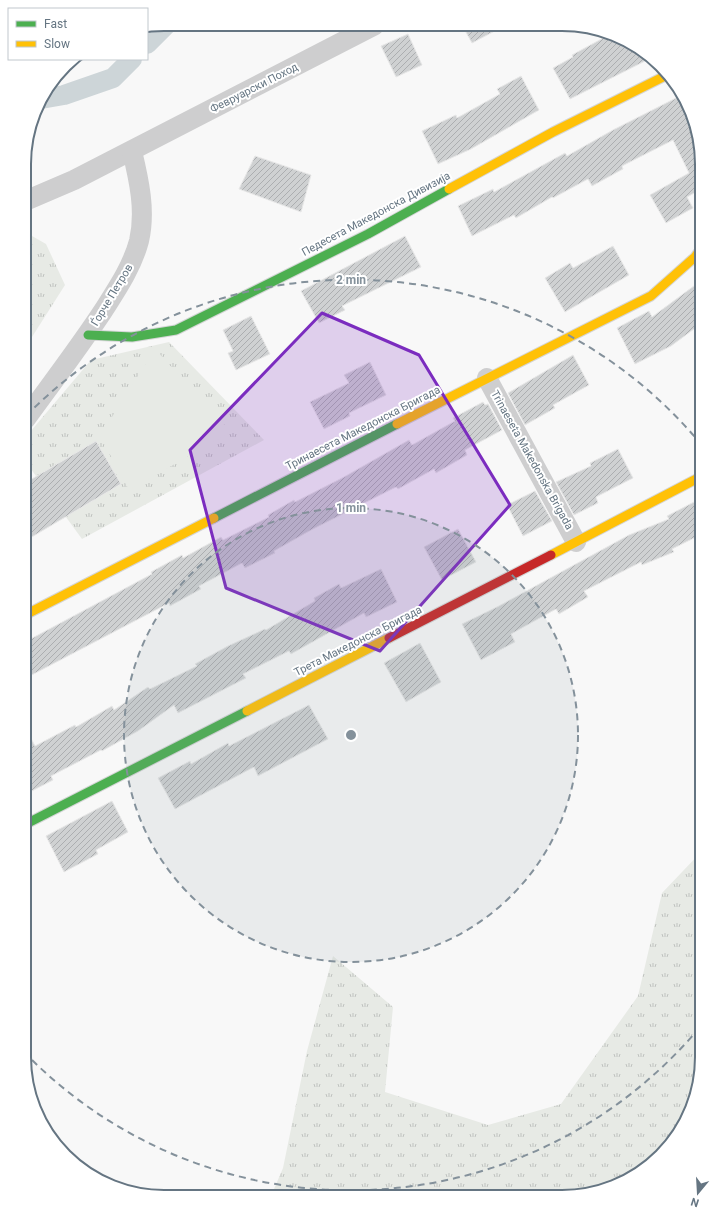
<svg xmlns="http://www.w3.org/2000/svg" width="726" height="1221" viewBox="0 0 726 1221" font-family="Roboto,sans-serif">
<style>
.grass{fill:url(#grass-tufts)}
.park{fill:#e7eae5}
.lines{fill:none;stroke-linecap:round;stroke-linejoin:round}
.canal{stroke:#cdd5d8;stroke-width:20}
.building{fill:url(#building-hatch);stroke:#e8e8e8}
.fast-casing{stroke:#d4d5d6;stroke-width:11}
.slow-casing{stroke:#d4d5d6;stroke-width:11}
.jam-casing{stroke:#d4d5d6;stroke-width:11}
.street{stroke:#cececf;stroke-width:20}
.fast{stroke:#4caf50;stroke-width:9}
.slow{stroke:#ffc107;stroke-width:9}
.jam{stroke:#c62828;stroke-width:9}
.marked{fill:#7b2cbf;fill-opacity:0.2;stroke:#7b2cbf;stroke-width:3;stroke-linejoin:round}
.ring{fill:none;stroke:#84919b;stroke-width:2;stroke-dasharray:7 5}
.labels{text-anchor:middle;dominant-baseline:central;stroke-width:4;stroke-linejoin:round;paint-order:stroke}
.street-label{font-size:11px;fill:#657582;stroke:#fff}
.rim{fill:none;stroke:#657582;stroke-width:2}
.centre{fill:#84919b;stroke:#fff;stroke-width:2}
.ring-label{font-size:12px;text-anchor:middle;font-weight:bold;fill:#84919b;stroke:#fff;stroke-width:4;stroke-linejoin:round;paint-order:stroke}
</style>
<defs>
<pattern id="grass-tufts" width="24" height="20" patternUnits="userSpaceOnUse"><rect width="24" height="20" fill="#e7eae5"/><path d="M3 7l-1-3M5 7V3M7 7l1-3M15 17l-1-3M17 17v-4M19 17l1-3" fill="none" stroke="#bfc2bf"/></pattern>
<pattern id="building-hatch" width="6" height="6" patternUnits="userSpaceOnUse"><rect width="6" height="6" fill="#cfd1d2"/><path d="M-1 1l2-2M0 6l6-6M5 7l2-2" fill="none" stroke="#acaeb0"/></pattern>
</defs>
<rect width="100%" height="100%" fill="#f8f8f8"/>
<g class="grass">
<polygon points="25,232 46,244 65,285 25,348"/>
<polygon points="169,342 264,440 82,539 25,461 25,438 91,360"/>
<polygon points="702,851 702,1067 695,1102 673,1142 615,1186 562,1197 271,1196 283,1168 307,1051 333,956 393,1007 385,1092 488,1125 561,1104 638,996 662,893"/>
</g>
<polygon class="park" points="155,349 231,432 129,490 100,436"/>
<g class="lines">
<g class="canal">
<polyline points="147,44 167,24"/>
<polyline points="41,99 64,95 113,78 132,59"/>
</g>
</g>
<g class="building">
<polygon points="462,25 506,25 472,43"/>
<polygon points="408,34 422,65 396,77 381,46"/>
<polygon points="607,36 647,53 651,58 570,99 553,68 573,57 572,55"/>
<polygon points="521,76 539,110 471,149 438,164 422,131 456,115 457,118 500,94 497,89"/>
<polygon points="680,96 691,111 702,164 702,198 698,191 687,197 693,208 666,223 650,195 689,173 673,140 622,166 623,169 592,186 588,179 553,198 552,197 516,218 514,215 472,236 458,206 493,189 494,192 565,153 567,156 613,130"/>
<polygon points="255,156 311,175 301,212 239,189"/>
<polygon points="405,236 421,267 342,306 345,310 319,323 301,291"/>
<polygon points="613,246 629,275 565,312 545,278 570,263 573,268"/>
<polygon points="702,280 702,323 671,346 635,364 617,328 649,311 652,317"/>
<polygon points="251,316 270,354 236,370 228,353 233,351 223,330"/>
<polygon points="573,355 589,385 553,405 555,408 525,425 508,393"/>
<polygon points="370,362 386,395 349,413 350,416 324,429 310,402 349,383 344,375"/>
<polygon points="483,402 485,405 488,404 502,430 465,450 467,455 436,473 434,469 398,489 396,487 311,530 274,551 275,553 245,568 242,563 199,586 201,589 170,606 169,603 24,679 25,642 152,574 151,572 182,555 183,558 221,537 223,540 269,517 268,515 294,500 295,502 344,477 409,440 412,445 455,421 453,418"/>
<polygon points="96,441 121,484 25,541 25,483"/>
<polygon points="618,449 633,478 596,497 598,503 574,515 556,482 591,466 590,463"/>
<polygon points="535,491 552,521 523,536 507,505"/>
<polygon points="694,502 702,518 702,534 672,549 674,552 642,565 641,562 584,591 588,597 559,614 556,609 511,634 515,642 481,660 462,624 497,607 629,535 669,519 667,516"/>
<polygon points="458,529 476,562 442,580 424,547"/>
<polygon points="381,569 397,602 366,617 364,613 291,654 289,651 243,674 246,678 178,713 174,705 138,731 102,751 101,750 51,776 53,780 24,795 24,725 35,746 75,725 76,727 112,706 114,710 148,687 150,689 197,666 195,664 228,646 265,629 266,630 315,601 314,598 339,584 341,588"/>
<polygon points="420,643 441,682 406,702 384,663"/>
<polygon points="309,705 328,739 258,776 254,767 175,809 158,778 190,761 191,764 228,743 229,746"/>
<polygon points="112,801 128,832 96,850 98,854 64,872 46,836"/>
</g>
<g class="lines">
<defs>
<g id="fast">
<polyline points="88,335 132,337 176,330 368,234 449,189"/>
<polyline points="214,518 397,424"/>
<polyline points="24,825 247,711"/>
</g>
<g id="slow">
<polyline points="449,189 553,132 665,76"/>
<polyline points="397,424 651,296 695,257 702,247"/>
<polyline points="551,555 702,476"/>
<polyline points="25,615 214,518"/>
<polyline points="247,711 389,638"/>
</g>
<polyline id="jam" points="389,638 551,555"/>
</defs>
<use href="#fast" class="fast-casing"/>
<use href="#slow" class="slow-casing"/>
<use href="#jam" class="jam-casing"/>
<g class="street">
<polyline points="25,201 74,180 375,25"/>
<polyline points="487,378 576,542"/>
<path d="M25 420C51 384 78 349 103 311 117 289 132 267 139 241 146 211 139 180 132 151"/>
</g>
<use href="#fast" class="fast"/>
<use href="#slow" class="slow"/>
<use href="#jam" class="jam"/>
</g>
<path class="marked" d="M322 313 419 355 510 505 380 651 226 588 190 450Z"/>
<circle cx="351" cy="735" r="227" fill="#84919b" fill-opacity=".12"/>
<g class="ring">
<circle cx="351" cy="735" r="227"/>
<path d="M700 1027A455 455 0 0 1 26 1054M26 416A455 455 0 0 1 700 443"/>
</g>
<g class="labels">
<g class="street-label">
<text transform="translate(254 88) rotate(-27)">Февруарски Поход</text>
<text transform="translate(376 214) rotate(-28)">Педесета Македонска Дивизија</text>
<text transform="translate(112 295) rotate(-59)">Ѓорче Петров</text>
<text transform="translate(363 428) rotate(-27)">Тринаесета Македонска Бригада</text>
<text transform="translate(532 460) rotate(61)">Trinaeseta Makedonska Brigada</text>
<text transform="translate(358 641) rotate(-27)">Трета Македонска Бригада</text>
</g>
</g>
<path d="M0 0H726V1221H0ZM164 31H562A133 133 0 0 1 695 164V1057A133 133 0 0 1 562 1190H164A133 133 0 0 1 31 1057V164A133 133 0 0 1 164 31Z" fill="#fff" fill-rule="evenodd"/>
<path class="rim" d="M164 31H562A133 133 0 0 1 695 164V1057A133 133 0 0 1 562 1190H164A133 133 0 0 1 31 1057V164A133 133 0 0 1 164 31Z"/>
<circle cx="351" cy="735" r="6" class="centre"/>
<g class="ring-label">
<text x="351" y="284">2 min</text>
<text x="351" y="512">1 min</text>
</g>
<rect x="8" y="8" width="140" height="52" fill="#ffffff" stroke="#c1c8cd"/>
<rect x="16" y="21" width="20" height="6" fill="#4caf50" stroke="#c1c8cd"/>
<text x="44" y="28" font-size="12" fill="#657582">Fast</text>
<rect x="16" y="41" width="20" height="6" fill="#ffc107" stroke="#c1c8cd"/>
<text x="44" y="48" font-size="12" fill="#657582">Slow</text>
<g transform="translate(698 1193) rotate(198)" stroke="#ffffff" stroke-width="3" paint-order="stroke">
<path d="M0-3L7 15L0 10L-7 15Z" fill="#657582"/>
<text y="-6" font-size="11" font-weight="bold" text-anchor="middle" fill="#657582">N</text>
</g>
</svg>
